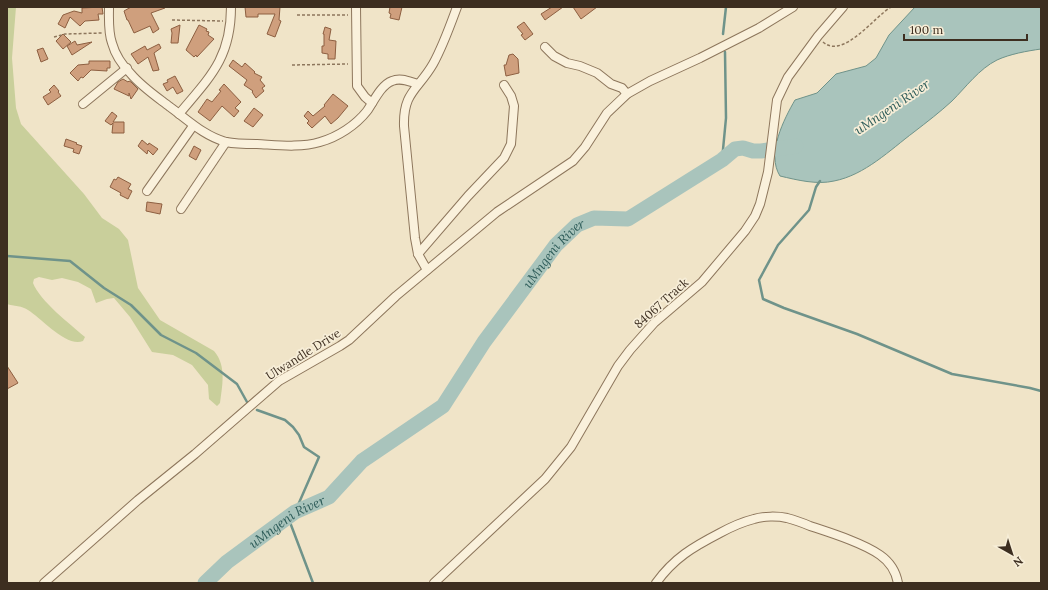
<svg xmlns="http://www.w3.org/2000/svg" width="1048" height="590" viewBox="0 0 1048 590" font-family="Lora,serif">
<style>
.green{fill:#c9cf9b}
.water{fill:#a9c4bc;stroke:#6f938a}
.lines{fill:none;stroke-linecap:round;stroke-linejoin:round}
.stream{stroke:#6f938a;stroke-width:2.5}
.river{stroke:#a9c4bc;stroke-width:15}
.building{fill:#cf9f7d;stroke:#8d5f41}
.minor-casing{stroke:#8d765c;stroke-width:10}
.path{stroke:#8d765c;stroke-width:1.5;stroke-dasharray:3 2;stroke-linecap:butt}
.minor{stroke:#faf1dc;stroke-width:8}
.labels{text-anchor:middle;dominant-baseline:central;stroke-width:3.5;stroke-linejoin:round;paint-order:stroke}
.street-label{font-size:12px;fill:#3d2e20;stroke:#f7eed8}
.water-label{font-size:13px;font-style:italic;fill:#2f5d5a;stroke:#f7eed8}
</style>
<rect width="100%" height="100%" fill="#f0e4c8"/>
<path class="green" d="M7 7H16L12 58 16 108 21 124 84 194 102 218 119 229 128 240 138 288 160 320 214 351C227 366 222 386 220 403L217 406 209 399 208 385 192 365 173 355 152 352 130 317 114 298 107 299 96 303 91 289 78 282 62 278 52 280 39 277 34 279 33 283C40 301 70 324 85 337L83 341C67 348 41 318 28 310 23 306 13 306 7 304Z"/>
<path class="water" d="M915 7H1041V49C1027 51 1010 54 997 60 979 69 966 87 952 101 940 112 927 122 914 132 890 150 865 175 834 181 817 185 797 180 780 176 766 154 784 119 795 100L817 93 836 74 866 66 876 58 889 35Z"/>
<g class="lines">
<g class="stream">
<polyline points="723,34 726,7"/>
<polyline points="722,160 726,118 725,52"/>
<polyline points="820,181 816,187 809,210 778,245 759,280 763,299 784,308 857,334 952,374 1030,388 1041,391"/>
<polyline points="7,256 70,261 104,288 131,305 161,335 196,353 237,384 247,402"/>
<polyline points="257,410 285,420 293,427 299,435 304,447 319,457 295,512"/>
<polyline points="288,517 313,583"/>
</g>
<path class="river" id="s1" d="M205 583 227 562 295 512 329 497 362 461 443 406 484 342 556 245 577 225 594 218 628 219 722 160 735 149 743 148 753 151H761L796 146"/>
</g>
<g class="building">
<polygon points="102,7 103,14 98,14 99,20 85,21 80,26 70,17 65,28 58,24 63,15 74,11 82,13 82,8"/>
<polygon points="131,7 165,7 165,8 151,13 159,29 153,33 150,26 134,33 128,20 127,20 124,11"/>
<polygon points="245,7 280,7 279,20 281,21 275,37 267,34 275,14 258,14 258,17 246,17"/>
<polygon points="390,7 402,7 399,20 390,18 391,14 389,13"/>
<polygon points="552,7 563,7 545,20 541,14"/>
<polygon points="573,7 597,7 581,19"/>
<polygon points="524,22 533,34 525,40 521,35 523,34 517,27"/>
<polygon points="180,25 178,43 171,43 172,33 171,29"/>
<polygon points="199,25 207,29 206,31 209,32 208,35 214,39 197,57 196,55 194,57 186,50"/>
<polygon points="325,27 331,29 329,40 336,41 335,59 328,59 328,54 322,53 322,46 324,46 324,34 323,34"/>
<polygon points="63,34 71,42 63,49 56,41"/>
<polygon points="75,41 77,45 92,42 72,55 67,46"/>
<polygon points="159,44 161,48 154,53 159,70 153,71 148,57 138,64 131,54 145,46 147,50"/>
<polygon points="43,48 48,59 41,62 37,50"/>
<polygon points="513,54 518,59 519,73 506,76 504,65 506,65 509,55"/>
<polygon points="233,60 242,67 245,63 255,72 254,73 262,77 260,80 265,86 262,88 264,91 256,98 252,92 253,91 244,85 247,80 229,66"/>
<polygon points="89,61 110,61 110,68 107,68 107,71 91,70 83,78 81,77 78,81 70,73 78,65 89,64"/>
<polygon points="175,76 183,91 177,94 173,87 167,91 163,84 168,82 167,80"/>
<polygon points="123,79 128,82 129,81 131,82 138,89 131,99 129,93 129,96 114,89 118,82"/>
<polygon points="224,84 241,102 235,108 239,111 234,117 222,106 210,121 198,112 207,99 212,102 221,91 219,90"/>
<polygon points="54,85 59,91 58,92 61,96 48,105 43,97 51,92 49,90"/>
<polygon points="333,94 348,106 338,118 331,124 325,116 312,128 307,123 309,121 304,116 308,111 313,116 325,106 324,105"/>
<polygon points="254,108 263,115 253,127 244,121"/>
<polygon points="112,112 117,116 113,122 124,122 124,133 112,133 113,123 111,125 105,121"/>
<polygon points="66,139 77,143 76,144 82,146 79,154 73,152 74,149 64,146"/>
<polygon points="142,140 148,145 149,143 158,149 153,155 148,150 147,154 138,146"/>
<polygon points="194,146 201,150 196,160 189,156"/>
<polygon points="118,177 131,184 128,189 132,191 128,199 120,195 121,193 110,187 114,179 116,180"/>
<polygon points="147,202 162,204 160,214 146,211"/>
<polygon points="7,366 18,383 7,389"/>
</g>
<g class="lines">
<defs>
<g id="minor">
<path d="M109 7C109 19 108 32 112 43 115 54 123 66 131 74 142 87 157 97 170 107 188 120 204 136 226 142 236 144 247 144 257 144 277 145 300 148 320 142 338 137 356 125 367 111 374 101 381 85 392 81 401 77 410 82 418 84"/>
<polyline points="356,7 357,86 365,97 372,103"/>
<polyline points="545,47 554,56 567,63 580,66 597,73 611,84 622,88 627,94"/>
<polyline points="83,104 127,68"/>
<path d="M179 114C210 77 231 58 231 7"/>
<polyline points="147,191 193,126"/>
<polyline points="181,209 226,142"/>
<polyline points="418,254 468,196 504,158 511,144 514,106 511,96 504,85"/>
<path d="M427 270 418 254 415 238 404 126C403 92 418 90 433 64 443 46 450 26 457 7"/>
<polyline points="44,583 138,500 195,454 279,381 340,346 349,340 396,296 497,212 573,161 585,147 607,113 627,94 650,81 700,58 759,28 793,7"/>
<polyline points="434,583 545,479 571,447 618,366 630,350 654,323 702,282 745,231 755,216 760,204 768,172 777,100 788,77 818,36 843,7"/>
<path d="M656 583C674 558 693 547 720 533 731 527 742 522 754 519 763 516 778 516 787 518 795 520 803 523 810 526 831 533 863 543 880 555 890 562 896 572 898 583"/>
</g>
</defs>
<use href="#minor" class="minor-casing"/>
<g class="path">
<polyline points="297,15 348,15"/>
<polyline points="172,20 223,21"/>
<polyline points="54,37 65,34 102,33"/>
<path d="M823 42C843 60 875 16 891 7"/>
<polyline points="292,65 348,64"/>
</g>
<use href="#minor" class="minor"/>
</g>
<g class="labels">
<g class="street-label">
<text transform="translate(661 303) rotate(-42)">84067 Track</text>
<text transform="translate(303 354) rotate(-32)">Ulwandle Drive</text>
</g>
<g class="water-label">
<text transform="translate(892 107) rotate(-34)">uMngeni River</text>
<text stroke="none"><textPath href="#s1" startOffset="488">uMngeni River</textPath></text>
<text stroke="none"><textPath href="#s1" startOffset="103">uMngeni River</textPath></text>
</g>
</g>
<rect width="1048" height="590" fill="none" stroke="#3d2e20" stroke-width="16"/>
<g transform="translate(1012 554) rotate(141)" stroke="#f7eed8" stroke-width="3" paint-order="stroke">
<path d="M0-3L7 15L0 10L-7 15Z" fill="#3d2e20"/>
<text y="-6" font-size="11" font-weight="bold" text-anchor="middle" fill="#3d2e20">N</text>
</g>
<path d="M904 34v6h123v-6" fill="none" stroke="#3d2e20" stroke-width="2"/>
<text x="910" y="34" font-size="12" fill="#3d2e20" stroke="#f7eed8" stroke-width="3" paint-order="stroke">100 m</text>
</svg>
